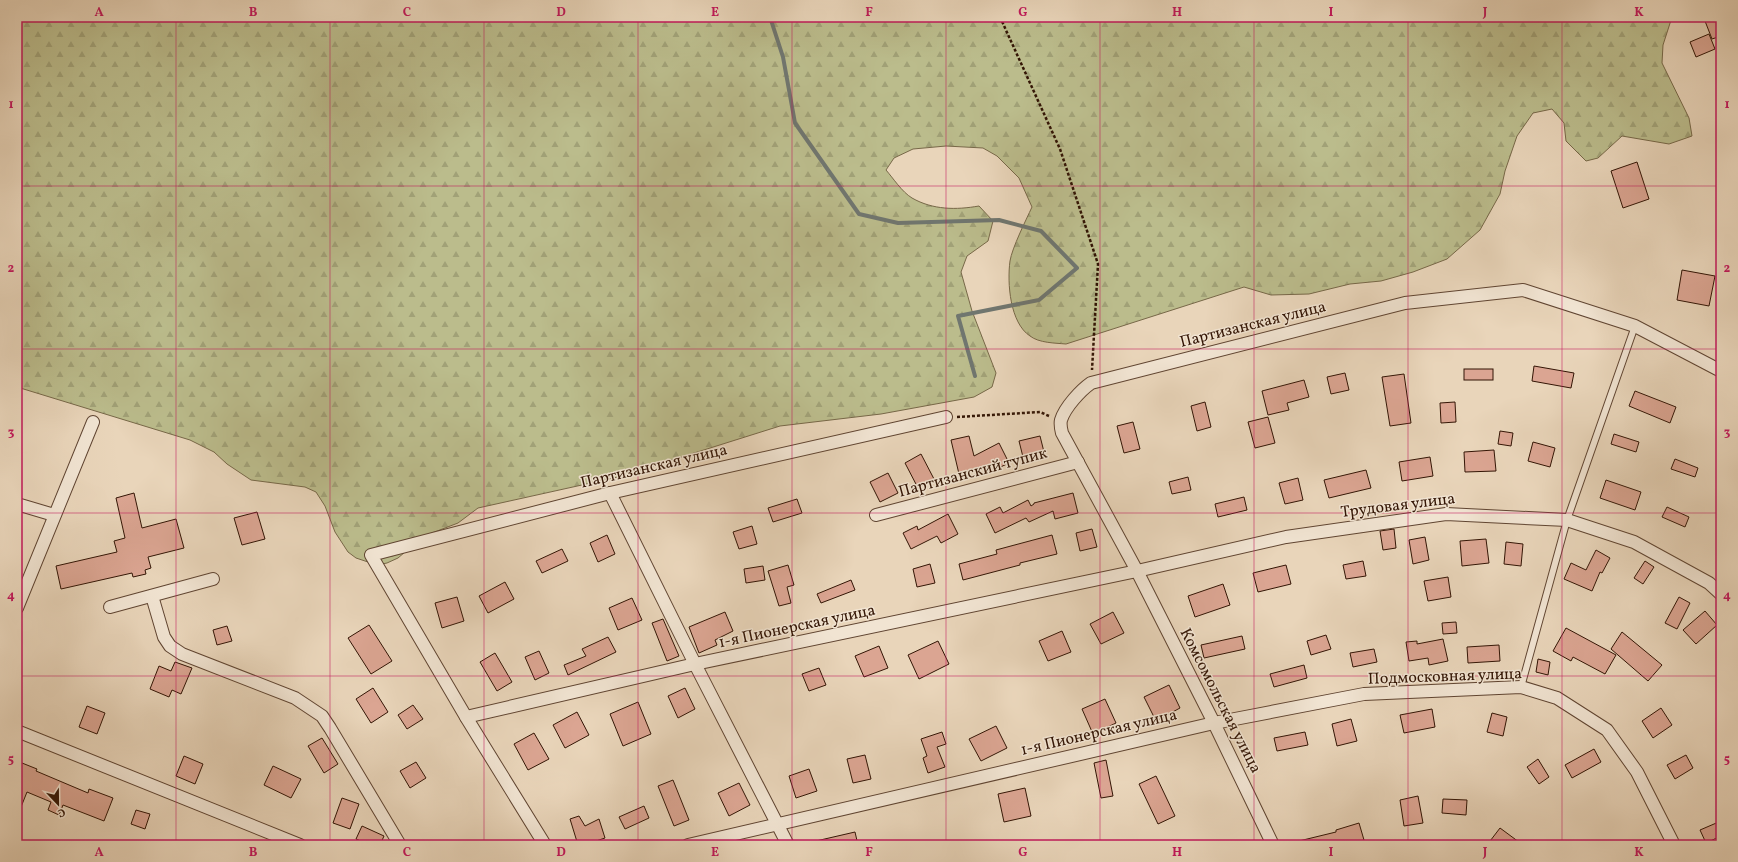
<svg xmlns="http://www.w3.org/2000/svg" width="1738" height="862" viewBox="0 0 1738 862" font-family="Vollkorn,serif">
<style>
.forest{fill:url(#forest-firs);stroke:#776848}
.lines{fill:none;stroke-linecap:round;stroke-linejoin:round}
.stream{stroke:#70766f;stroke-width:4}
.building{fill:#dba592;stroke:#331505}
.lane-casing{stroke:#604532;stroke-width:8}
.street-casing{stroke:#604532;stroke-width:14}
.path{stroke:#331505;stroke-width:2.5;stroke-dasharray:3 2;stroke-linecap:butt}
.lane{stroke:#f1e4d2;stroke-width:6}
.street{stroke:#f1e4d2;stroke-width:12}
.grid{fill:none;stroke:#c2185b;stroke-width:1;stroke-opacity:0.55}
.labels{text-anchor:middle;dominant-baseline:central;stroke-width:3;stroke-linejoin:round;paint-order:stroke}
.street-label{font-size:16px;fill:#331505;stroke:#f1e4d2}
.neatline{fill:none;stroke:#c2185b;stroke-width:1.5}
.grid-label{font-size:13px;text-anchor:middle;font-weight:bold;fill:#c2185b}
</style>
<defs>
<pattern id="forest-firs" width="22" height="20" patternUnits="userSpaceOnUse"><rect width="22" height="20" fill="#bbbc8c"/><path d="M5 1l3.5 6h-7zM16 11l3.5 6h-7z" fill="#a1a177"/></pattern>
</defs>
<rect width="100%" height="100%" fill="#e9d5ba"/>
<filter id="stains"><feTurbulence type="fractalNoise" baseFrequency=".005" numOctaves="4"/><feColorMatrix values="0 0 0 0 .2 0 0 0 0 .09 0 0 0 0 .02 0 0 0 .5 -.17"/></filter>
<radialGradient id="worn" r=".72"><stop offset=".6" stop-color="#630" stop-opacity="0"/><stop offset="1" stop-color="#630" stop-opacity=".3"/></radialGradient>
<path class="forest" d="M17 17H1672L1663 45 1662 63 1689 118 1692 136 1669 144 1622 136 1598 158 1586 161 1566 141 1564 123 1552 109 1533 113 1517 136 1505 171 1500 194 1480 230 1447 259 1413 272 1381 281 1350 284 1309 294 1271 295 1244 287 1066 344C1055 343 1039 343 1030 336 1010 323 1007 283 1010 261 1012 248 1026 220 1032 207L1019 178 997 156 983 148 946 146 913 149 894 158 886 170C893 178 902 192 912 198 933 210 956 210 979 206L993 221 988 241 967 256 961 272 972 311 996 373 992 387 974 397 881 414 780 426 618 477 478 508 458 523 432 533 412 546 398 558 387 563 377 565 356 558 348 552 335 532 325 506 316 492 305 487 251 480 227 464 214 452 190 440 17 387Z"/>
<g class="lines">
<polyline class="stream" points="770,17 783,57 795,123 859,214 898,223 999,220 1041,231 1077,268 1039,300 958,316 975,376"/>
</g>
<g class="building">
<polygon points="1717,17 1721,27 1721,36 1712,39 1705,21"/>
<polygon points="1709,34 1715,49 1696,57 1690,42"/>
<polygon points="1637,162 1649,199 1623,208 1611,171"/>
<polygon points="1682,270 1715,276 1709,306 1677,300"/>
<polygon points="1534,366 1574,373 1571,388 1532,381"/>
<rect x="1464" y="369" width="29" height="11"/>
<polygon points="1345,373 1349,390 1331,394 1327,377"/>
<polygon points="1404,374 1411,423 1390,426 1382,377"/>
<polygon points="1304,380 1309,397 1287,403 1289,410 1268,415 1262,391"/>
<polygon points="1635,391 1676,407 1670,423 1629,406"/>
<polygon points="1205,402 1211,427 1197,431 1191,406"/>
<polygon points="1455,402 1456,422 1441,423 1440,403"/>
<polygon points="1268,417 1275,443 1255,448 1248,422"/>
<polygon points="1133,422 1140,449 1124,453 1117,426"/>
<polygon points="1500,431 1513,433 1511,446 1498,444"/>
<polygon points="1614,434 1639,442 1636,452 1611,444"/>
<polygon points="969,436 974,456 999,443 1009,463 992,471 990,467 959,474 951,440"/>
<polygon points="1040,436 1044,452 1023,457 1019,441"/>
<polygon points="1533,442 1555,448 1550,467 1528,461"/>
<polygon points="1494,450 1496,471 1465,472 1464,452"/>
<polygon points="921,454 934,479 918,488 905,463"/>
<polygon points="1430,457 1433,476 1402,481 1399,462"/>
<polygon points="1675,459 1698,468 1695,477 1671,469"/>
<polygon points="1366,470 1371,488 1329,498 1324,480"/>
<polygon points="888,473 898,493 880,502 870,482"/>
<polygon points="1188,477 1191,490 1172,494 1169,482"/>
<polygon points="1298,478 1303,500 1285,504 1279,483"/>
<polygon points="1606,480 1641,492 1635,510 1600,498"/>
<polygon points="134,493 142,528 176,519 184,548 148,557 151,568 145,570 146,574 133,577 132,573 61,589 56,566 117,552 114,541 125,538 116,498"/>
<polygon points="1073,493 1078,513 1055,519 1053,511 1029,522 1026,518 995,533 986,514 1000,507 1003,513 1028,500 1031,506 1034,504 1034,503"/>
<polygon points="1244,497 1247,510 1218,517 1215,504"/>
<polygon points="797,499 802,513 773,522 768,508"/>
<polygon points="1667,507 1689,517 1685,527 1662,517"/>
<polygon points="257,512 265,539 242,545 234,518"/>
<polygon points="948,514 958,534 941,543 937,536 911,549 903,533 917,526 918,530"/>
<polygon points="752,526 757,544 739,549 733,532"/>
<polygon points="1092,529 1097,547 1080,551 1076,533"/>
<polygon points="1394,529 1396,548 1383,550 1380,531"/>
<polygon points="607,535 615,554 598,562 590,543"/>
<polygon points="1052,535 1057,554 1020,563 1020,565 963,580 959,564 997,554 996,550"/>
<polygon points="1425,537 1429,560 1413,564 1409,540"/>
<polygon points="1486,539 1489,563 1462,566 1460,541"/>
<polygon points="1506,542 1523,544 1521,566 1504,564"/>
<polygon points="562,549 568,561 542,573 536,561"/>
<polygon points="1596,550 1610,558 1602,573 1600,572 1592,591 1564,579 1571,563 1586,570"/>
<polygon points="1363,561 1366,576 1346,579 1343,565"/>
<polygon points="1645,561 1654,567 1643,584 1634,578"/>
<polygon points="930,564 935,583 917,587 913,569"/>
<polygon points="788,565 794,585 787,587 791,603 779,606 768,571"/>
<polygon points="1286,565 1291,584 1258,592 1253,573"/>
<polygon points="763,566 765,580 746,583 744,569"/>
<polygon points="1448,577 1451,597 1428,601 1424,581"/>
<polygon points="851,580 855,590 821,603 817,594"/>
<polygon points="505,582 514,599 488,613 479,596"/>
<polygon points="1223,584 1230,605 1195,617 1188,596"/>
<polygon points="457,597 464,621 442,628 435,603"/>
<polygon points="1679,597 1690,603 1677,629 1665,623"/>
<polygon points="632,598 642,620 618,630 609,608"/>
<polygon points="1705,611 1717,625 1696,644 1683,630"/>
<polygon points="725,612 733,631 715,640 717,645 699,653 689,627"/>
<polygon points="1113,612 1124,633 1101,644 1090,624"/>
<polygon points="663,619 679,656 667,661 652,623"/>
<polygon points="1456,622 1457,633 1443,634 1442,623"/>
<polygon points="369,625 392,661 371,674 348,638"/>
<polygon points="227,626 232,641 217,645 213,630"/>
<polygon points="1566,628 1616,655 1605,674 1573,657 1571,661 1553,651"/>
<polygon points="1062,631 1071,652 1048,661 1039,641"/>
<polygon points="1622,632 1662,665 1648,681 1611,649"/>
<polygon points="1326,635 1331,649 1311,655 1307,641"/>
<polygon points="1242,636 1245,649 1204,658 1201,645"/>
<polygon points="608,637 616,652 568,675 564,665 586,656 582,649"/>
<polygon points="1443,639 1448,661 1429,665 1428,658 1409,661 1406,642 1417,641 1417,644"/>
<polygon points="938,641 949,664 919,679 908,655"/>
<polygon points="1499,645 1500,661 1468,663 1467,647"/>
<polygon points="879,646 888,668 864,677 855,656"/>
<polygon points="1374,649 1377,662 1353,667 1350,653"/>
<polygon points="539,651 549,673 535,680 525,657"/>
<polygon points="495,653 512,682 497,691 480,662"/>
<polygon points="1538,659 1550,662 1548,675 1536,672"/>
<polygon points="175,662 192,668 181,694 172,690 169,697 150,689 159,666 171,671"/>
<polygon points="1304,665 1307,678 1274,687 1270,674"/>
<polygon points="819,668 826,685 809,691 802,674"/>
<polygon points="1169,685 1180,708 1156,721 1144,697"/>
<polygon points="373,688 388,712 371,723 356,699"/>
<polygon points="685,688 695,709 678,718 668,696"/>
<polygon points="1105,699 1116,723 1093,734 1082,709"/>
<polygon points="638,702 651,734 623,746 610,714"/>
<polygon points="413,705 423,719 407,729 398,715"/>
<polygon points="87,706 105,713 97,734 79,727"/>
<polygon points="1661,708 1672,725 1653,738 1642,721"/>
<polygon points="1432,709 1435,727 1404,733 1400,715"/>
<polygon points="577,712 589,735 565,748 553,725"/>
<polygon points="1492,713 1507,717 1503,736 1487,732"/>
<polygon points="1351,719 1357,741 1337,746 1332,724"/>
<polygon points="996,726 1007,748 981,761 969,739"/>
<polygon points="942,732 946,744 937,747 945,767 928,773 923,758 927,756 921,739"/>
<polygon points="1305,732 1308,745 1277,751 1274,738"/>
<polygon points="534,733 549,759 528,770 514,744"/>
<polygon points="322,738 338,764 324,773 308,746"/>
<polygon points="1594,749 1601,762 1572,778 1565,765"/>
<polygon points="865,755 871,779 853,783 847,759"/>
<polygon points="1686,755 1693,768 1675,779 1667,765"/>
<polygon points="184,756 203,764 195,784 176,776"/>
<polygon points="1538,759 1549,777 1539,784 1527,767"/>
<polygon points="1106,760 1113,796 1101,798 1094,763"/>
<polygon points="17,761 37,769 36,771 88,793 89,789 113,798 104,821 63,805 59,815 48,810 51,802 27,792 17,817"/>
<polygon points="416,762 426,778 410,788 400,771"/>
<polygon points="273,766 301,779 291,798 264,785"/>
<polygon points="809,769 817,791 796,798 789,776"/>
<polygon points="1156,776 1175,816 1158,824 1139,784"/>
<polygon points="673,780 689,820 674,826 658,786"/>
<polygon points="739,783 750,805 729,816 718,793"/>
<polygon points="1025,788 1031,816 1004,822 998,794"/>
<polygon points="1418,796 1423,823 1404,826 1400,800"/>
<polygon points="342,798 359,804 350,829 333,823"/>
<polygon points="1443,799 1467,800 1466,815 1442,813"/>
<polygon points="644,806 649,818 625,829 619,817"/>
<polygon points="136,810 150,814 145,829 131,824"/>
<polygon points="579,816 585,826 599,819 605,838 584,845 578,845 570,819"/>
<polygon points="1721,821 1721,836 1706,843 1700,830"/>
<polygon points="1359,823 1364,840 1346,845 1299,845 1299,841 1336,832 1336,830"/>
<polygon points="362,826 384,836 380,845 370,845 356,839"/>
<polygon points="1500,828 1523,845 1487,845"/>
<polygon points="855,832 858,845 816,845 816,841"/>
</g>
<g class="lines">
<defs>
<polyline id="lane" points="1521,687 1567,520 1635,326"/>
<g id="street">
<polyline points="610,493 695,664 788,845"/>
<polyline points="17,504 54,515"/>
<polyline points="876,515 1078,462"/>
<polyline points="152,596 164,637 170,646 182,654 295,698 322,716 330,728 400,845"/>
<polyline points="110,607 213,579"/>
<polyline points="17,608 93,422"/>
<polyline points="466,717 695,664 1137,571 1286,537 1446,514 1567,520 1634,542 1709,583 1721,594"/>
<polyline points="17,731 300,845"/>
<polyline points="545,845 466,717 371,555 610,493 946,417"/>
<polyline points="688,845 1214,723 1364,694 1521,687 1557,698 1607,730 1637,772 1674,845"/>
<path d="M1273 845 1214 723 1137 571 1062 433C1061 429 1060 424 1061 420 1065 407 1081 390 1091 383L1405 303 1523 290 1635 326 1721 371"/>
</g>
</defs>
<use href="#lane" class="lane-casing"/>
<use href="#street" class="street-casing"/>
<g class="path">
<polyline points="1000,17 1060,149 1098,264 1092,370"/>
<polyline points="957,417 1040,412 1049,416"/>
</g>
<use href="#lane" class="lane"/>
<use href="#street" class="street"/>
</g>
<path class="grid" d="M176 17V845M330 17V845M484 17V845M638 17V845M792 17V845M946 17V845M1100 17V845M1254 17V845M1408 17V845M1562 17V845M17 186H1721M17 349H1721M17 513H1721M17 676H1721"/>
<g class="labels">
<g class="street-label">
<text transform="translate(1253 325) rotate(-14)">Партизанская улица</text>
<text transform="translate(654 467) rotate(-13)">Партизанская улица</text>
<text transform="translate(973 473) rotate(-15)">Партизанский тупик</text>
<text transform="translate(1398 506) rotate(-7)">Трудовая улица</text>
<text transform="translate(797 627) rotate(-12)">1-я Пионерская улица</text>
<text transform="translate(1445 677) rotate(-2)">Подмосковная улица</text>
<text transform="translate(1220 701) rotate(63)">Комсомольская улица</text>
<text transform="translate(1099 733) rotate(-13)">1-я Пионерская улица</text>
</g>
</g>
<rect width="1738" height="862" fill="none" stroke="#e9d5ba" stroke-width="44"/>
<g transform="translate(58 804) rotate(158)" stroke="#f1e4d2" stroke-width="3" paint-order="stroke">
<path d="M0-3L7 15L0 10L-7 15Z" fill="#331505"/>
<text y="-6" font-size="11" font-weight="bold" text-anchor="middle" fill="#331505">С</text>
</g>
<rect x="22" y="22" width="1694" height="818" class="neatline"/>
<g class="grid-label">
<text x="99" y="16">A</text>
<text x="253" y="16">B</text>
<text x="407" y="16">C</text>
<text x="561" y="16">D</text>
<text x="715" y="16">E</text>
<text x="869" y="16">F</text>
<text x="1023" y="16">G</text>
<text x="1177" y="16">H</text>
<text x="1331" y="16">I</text>
<text x="1485" y="16">J</text>
<text x="1639" y="16">K</text>
<text x="11" y="108">1</text>
<text x="1727" y="108">1</text>
<text x="11" y="272">2</text>
<text x="1727" y="272">2</text>
<text x="11" y="436">3</text>
<text x="1727" y="436">3</text>
<text x="11" y="599">4</text>
<text x="1727" y="599">4</text>
<text x="11" y="763">5</text>
<text x="1727" y="763">5</text>
<text x="99" y="856">A</text>
<text x="253" y="856">B</text>
<text x="407" y="856">C</text>
<text x="561" y="856">D</text>
<text x="715" y="856">E</text>
<text x="869" y="856">F</text>
<text x="1023" y="856">G</text>
<text x="1177" y="856">H</text>
<text x="1331" y="856">I</text>
<text x="1485" y="856">J</text>
<text x="1639" y="856">K</text>
</g>
<rect width="100%" height="100%" filter="url(#stains)"/>
<rect width="100%" height="100%" fill="url(#worn)"/>
</svg>
